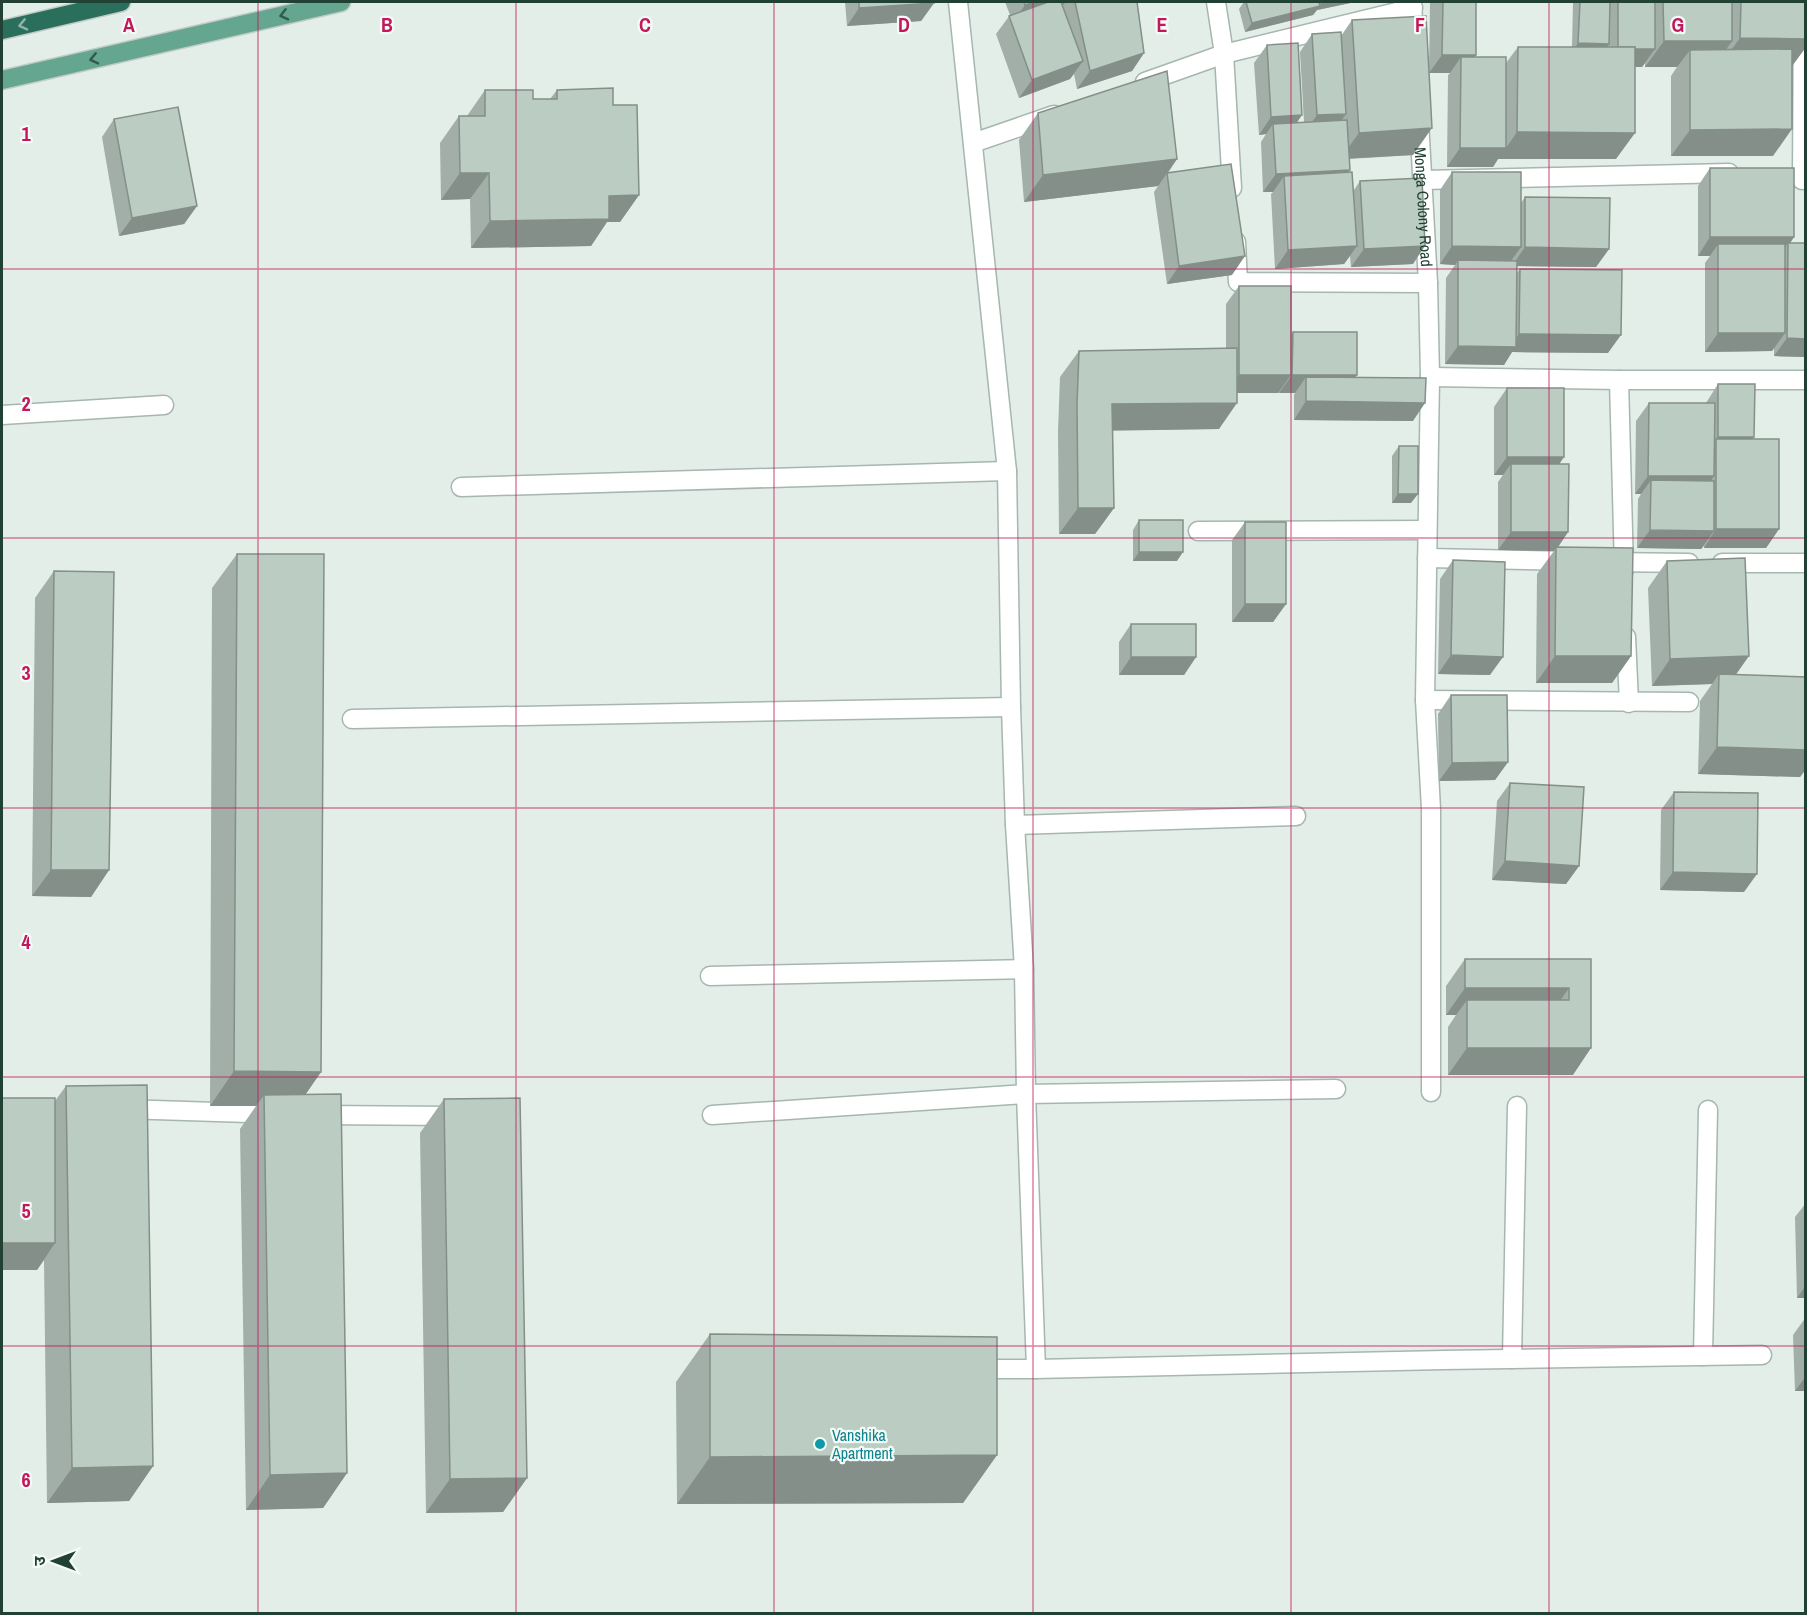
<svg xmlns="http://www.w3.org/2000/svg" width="1807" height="1615" viewBox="0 0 1807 1615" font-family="'Archivo Narrow','Noto Sans Devanagari',sans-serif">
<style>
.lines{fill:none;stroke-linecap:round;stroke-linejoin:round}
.minor-casing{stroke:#a5b7af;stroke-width:21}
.major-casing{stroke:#c1cac6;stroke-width:21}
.highway-casing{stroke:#c1cac6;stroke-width:21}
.minor{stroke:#fff;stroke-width:18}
.major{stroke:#64a690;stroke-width:18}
.highway{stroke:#2a6f5b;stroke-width:18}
.wall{fill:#a1afa8}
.shaded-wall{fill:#838f88}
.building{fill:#bbccc3;stroke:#838f88;stroke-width:1.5}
.oneway{stroke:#325a4c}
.oneway2{stroke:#8fb4a8}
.grid{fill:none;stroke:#c2185b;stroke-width:1.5;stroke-opacity:0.55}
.culture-dot{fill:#0f9aa8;stroke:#f4faf6;stroke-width:2}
.labels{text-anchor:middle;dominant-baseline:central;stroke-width:4.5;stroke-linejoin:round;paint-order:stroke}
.street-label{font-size:16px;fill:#214135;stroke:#f4faf6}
.culture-label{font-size:16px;fill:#0d838f;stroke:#f4faf6;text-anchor:start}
.grid-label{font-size:20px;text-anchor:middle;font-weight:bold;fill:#c2185b;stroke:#f4faf6;stroke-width:4.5;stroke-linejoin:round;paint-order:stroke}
</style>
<rect width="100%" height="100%" fill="#e3eee8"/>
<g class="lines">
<defs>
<g id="minor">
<polyline points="958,2 1007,471 1011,707 1015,825 1024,969 1026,1094 1036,1369"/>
<polyline points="1216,2 1224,54 1232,188"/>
<polyline points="1412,2 1414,39"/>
<polyline points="1145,82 1224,54 1413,8"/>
<path id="s1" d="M1419 120 1428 283 1430 377 1425 700 1431 809V1092"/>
<polyline points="973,143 1054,115"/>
<polyline points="1422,180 1729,173"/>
<polyline points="1802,180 1803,2"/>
<polyline points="1236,242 1238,282 1428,283"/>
<polyline points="1430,377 1619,380 1806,380"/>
<polyline points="1619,380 1624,570"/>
<polyline points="2,415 164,405"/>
<polyline points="461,487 1007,471"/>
<polyline points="1198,531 1427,530"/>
<polyline points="1427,558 1569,561"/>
<polyline points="1608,562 1689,563"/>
<polyline points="1722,563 1806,563"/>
<polyline points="1626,637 1629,703"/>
<polyline points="1425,700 1689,702"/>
<polyline points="352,719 1011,707"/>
<polyline points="1015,825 1296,816"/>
<polyline points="710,976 1024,969"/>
<polyline points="123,1109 276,1114"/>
<polyline points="318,1115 455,1116"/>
<polyline points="712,1115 1026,1094 1336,1089"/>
<polyline points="1703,1356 1708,1110"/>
<polyline points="1512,1359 1517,1106"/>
<polyline points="974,1369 1036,1369 1444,1360 1762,1355"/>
</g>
<polyline id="major" points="2,80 341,2"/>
<polyline id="highway" points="2,30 121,2"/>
</defs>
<use href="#minor" class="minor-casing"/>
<use href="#major" class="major-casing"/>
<use href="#highway" class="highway-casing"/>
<use href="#minor" class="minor"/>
<use href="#major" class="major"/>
<use href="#highway" class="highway"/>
</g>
<g class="wall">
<polygon points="845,2 934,2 934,3 921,21 847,26"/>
<polygon points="1005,2 1137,2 1144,53 1132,71 1077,89 1074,74 1070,79 1019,98 996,34 1010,15"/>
<polygon points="1244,2 1355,2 1317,10 1313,15 1245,32 1239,9"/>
<polygon points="1430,2 1476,2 1476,55 1475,57 1506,63 1518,47 1572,47 1573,2 1806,2 1806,47 1792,66 1773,156 1671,156 1671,76 1677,67 1645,67 1645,63 1642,67 1635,67 1616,159 1498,159 1493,167 1447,167 1448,75 1450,73 1429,73"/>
<polygon points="1352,20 1413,155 1349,159 1350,170 1348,172 1354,190 1360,181 1413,264 1351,267 1350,256 1344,264 1275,269 1271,194 1273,192 1263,192 1261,142 1266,134 1259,135 1254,63 1267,45 1297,122 1304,122 1300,52 1312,34 1341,36"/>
<polygon points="485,90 533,99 550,99 557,90 613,105 639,195 620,222 607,222 591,246 471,248 470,199 441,200 440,143 459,116 467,116"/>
<polygon points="1038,113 1177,159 1168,173 1232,275 1167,284 1154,192 1158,186 1024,202 1019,140"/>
<polygon points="114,119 197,206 184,224 119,236 102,137"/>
<polygon points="1710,168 1794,237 1790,243 1806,357 1774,356 1774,348 1772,351 1705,352 1705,263 1710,256 1698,256 1698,186"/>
<polygon points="1452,172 1521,203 1525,197 1609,249 1596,267 1517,266 1517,273 1520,269 1608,353 1512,352 1504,365 1445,364 1446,278 1455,265 1440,264 1440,190"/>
<polygon points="1239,286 1291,334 1293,332 1413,421 1294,420 1294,395 1295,393 1279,393 1279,392 1278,393 1237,393 1219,429 1113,430 1114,508 1095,534 1059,534 1058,431 1060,377 1079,351 1226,348 1226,304"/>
<polygon points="1718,384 1754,437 1753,439 1779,529 1766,548 1704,548 1704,546 1701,549 1637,548 1638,499 1641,494 1635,494 1636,421 1649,403 1706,403"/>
<polygon points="1507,388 1559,464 1568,532 1558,547 1631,656 1612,683 1536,683 1537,574 1554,551 1498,550 1498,482 1503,475 1494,475 1494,407"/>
<polygon points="1399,446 1411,503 1392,503 1392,456"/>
<polygon points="1139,520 1177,561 1133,561 1133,530"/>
<polygon points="1245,522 1286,604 1273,622 1232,622 1232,540"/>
<polygon points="237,554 321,1072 305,1094 347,1473 323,1508 246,1510 240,1129 256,1106 210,1106 212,588"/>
<polygon points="1453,560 1490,675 1438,674 1440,579"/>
<polygon points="1667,561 1736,675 1806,677 1806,769 1800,777 1698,774 1700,701 1712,684 1652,686 1648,588"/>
<polygon points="54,571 109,870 91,897 32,896 35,598"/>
<polygon points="1131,624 1196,657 1184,675 1119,675 1119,642"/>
<polygon points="1451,695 1508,762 1495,780 1439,781 1438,714"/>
<polygon points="1510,783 1579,866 1566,884 1492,880 1497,801"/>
<polygon points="1674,792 1744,892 1660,890 1661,810"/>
<polygon points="1465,959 1591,959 1573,1075 1448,1075 1448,1027 1456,1015 1446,1015 1446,986"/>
<polygon points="66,1086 153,1466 129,1501 47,1503 44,1260 37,1270 2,1270 55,1101"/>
<polygon points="444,1099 527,1478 503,1512 426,1513 420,1133"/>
<polygon points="1806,1203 1806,1298 1797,1298 1795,1217"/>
<polygon points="1806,1317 1806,1391 1795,1391 1793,1335"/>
<polygon points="710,1334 997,1455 963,1503 677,1504 676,1382"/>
</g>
<g class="shaded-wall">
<polygon points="1035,2 1066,2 1063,5 1013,23 1025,5"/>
<polygon points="1322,2 1355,2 1317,10 1313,15 1245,32 1252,23 1319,6"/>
<polygon points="934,3 921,21 847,26 859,8"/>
<polygon points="1740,38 1806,39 1806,47 1792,66 1721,64"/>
<polygon points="1664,41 1732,41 1714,67 1690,50 1677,67 1645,67"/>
<polygon points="1578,43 1609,44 1603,53 1572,52"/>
<polygon points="1618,49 1655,49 1642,67 1606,67"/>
<polygon points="1144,53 1132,71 1077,89 1090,71"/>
<polygon points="1442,55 1476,55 1463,73 1461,57 1450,73 1429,73"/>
<polygon points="1083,61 1070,79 1019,98 1032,80"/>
<polygon points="1346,114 1333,132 1304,133 1317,115"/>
<polygon points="1302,115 1290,133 1273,124 1266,134 1259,135 1271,117"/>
<polygon points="1432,128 1413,155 1340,159 1359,133"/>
<polygon points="1792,129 1773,156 1671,156 1690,130"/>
<polygon points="1517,132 1635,133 1616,159 1498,159 1493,167 1447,167 1460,148 1506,148"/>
<polygon points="1177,159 1158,186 1024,202 1043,175"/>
<polygon points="1350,170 1337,188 1284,176 1273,192 1263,192 1276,174"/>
<polygon points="460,173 489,173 470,199 441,200"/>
<polygon points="639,195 620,222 607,222 591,246 471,248 490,221 609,196"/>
<polygon points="197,206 184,224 119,236 132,218"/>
<polygon points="1710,237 1794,237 1788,246 1788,243 1779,256 1718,244 1710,256 1698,256"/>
<polygon points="1357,246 1344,264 1275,269 1288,250"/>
<polygon points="1425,246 1413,264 1351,267 1364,249"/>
<polygon points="1452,246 1521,247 1508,265 1458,260 1455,265 1440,264"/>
<polygon points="1525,247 1609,249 1596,267 1512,266"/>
<polygon points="1245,256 1232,275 1167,284 1179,266"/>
<polygon points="1718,333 1785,333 1772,351 1705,352"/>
<polygon points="1519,334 1621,335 1608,353 1512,352 1504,365 1445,364 1458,346 1510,346"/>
<polygon points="1787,338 1806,339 1806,357 1774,356"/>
<polygon points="1239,375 1291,375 1278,393 1226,393"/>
<polygon points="1292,375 1357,375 1344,393 1306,377 1295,393 1279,393"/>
<polygon points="1306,401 1425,403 1413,421 1294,420"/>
<polygon points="1237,403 1219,429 1094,431 1112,404"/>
<polygon points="1718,437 1754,437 1741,455 1716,439 1705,455"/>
<polygon points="1507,457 1564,457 1552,475 1511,464 1503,475 1494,475"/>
<polygon points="1648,476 1714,476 1702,494 1651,480 1641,494 1635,494"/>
<polygon points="1398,494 1418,494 1411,503 1392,503"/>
<polygon points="1078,508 1114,508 1095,534 1059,534"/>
<polygon points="1716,529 1779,529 1766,548 1704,548"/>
<polygon points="1650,530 1714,531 1701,549 1637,548"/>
<polygon points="1511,532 1568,532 1556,550 1556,547 1554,551 1498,550"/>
<polygon points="1139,552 1183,552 1177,561 1133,561"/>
<polygon points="1245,604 1286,604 1273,622 1232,622"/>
<polygon points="1451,655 1503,657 1490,675 1438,674"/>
<polygon points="1555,656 1631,656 1612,683 1536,683"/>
<polygon points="1749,656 1730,683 1719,674 1712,684 1652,686 1670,659"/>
<polygon points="1131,657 1196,657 1184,675 1119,675"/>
<polygon points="1717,747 1806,750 1806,769 1800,777 1698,774"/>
<polygon points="1508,762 1495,780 1439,781 1452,763"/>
<polygon points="1505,861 1579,866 1566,884 1492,880"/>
<polygon points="51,870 109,870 91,897 32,896"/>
<polygon points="1673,872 1757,874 1744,892 1660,890"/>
<polygon points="1465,988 1569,988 1550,1015 1467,1000 1456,1015 1446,1015"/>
<polygon points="1467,1048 1591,1048 1573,1075 1448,1075"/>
<polygon points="234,1071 321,1072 297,1107 264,1095 256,1106 210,1106"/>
<polygon points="2,1243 55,1243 37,1270 2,1270"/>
<polygon points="1806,1285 1806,1298 1797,1298"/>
<polygon points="1806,1376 1806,1391 1795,1391"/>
<polygon points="997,1455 963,1503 677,1504 710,1457"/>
<polygon points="153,1466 129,1501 47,1503 72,1468"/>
<polygon points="347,1473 323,1508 246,1510 270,1475"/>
<polygon points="527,1478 503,1512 426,1513 450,1479"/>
</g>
<g class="building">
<polygon points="859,2 934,2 934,3 859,8"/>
<polygon points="1024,2 1035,2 1025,5"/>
<polygon points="1048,2 1061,2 1083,61 1032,80 1009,16"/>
<polygon points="1075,2 1137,2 1144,53 1090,71"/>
<polygon points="1246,2 1319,2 1320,6 1252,23"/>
<polygon points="1443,2 1476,2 1476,55 1442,55"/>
<polygon points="1580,2 1610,2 1609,44 1578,43"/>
<polygon points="1618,2 1655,2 1655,49 1635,49 1635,47 1618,47"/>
<polygon points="1663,2 1732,2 1732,41 1664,41"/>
<polygon points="1741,2 1806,2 1806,39 1740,38"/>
<polygon points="1426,16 1432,128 1359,133 1352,20"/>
<polygon points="1341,32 1346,114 1317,115 1312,34"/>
<polygon points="1298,43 1302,115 1271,117 1267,45"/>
<polygon points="1518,47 1635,47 1635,133 1517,132"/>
<polygon points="1792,49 1792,129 1690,130 1690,50"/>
<polygon points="1461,57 1506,57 1506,148 1460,148"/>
<polygon points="1167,71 1177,159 1043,175 1038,113"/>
<polygon points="613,88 613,105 637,105 639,195 609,196 609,219 490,221 489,173 460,173 459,116 485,116 485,90 533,90 533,99 557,99 557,90"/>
<polygon points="178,107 197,206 132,218 114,119"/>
<polygon points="1347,120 1350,170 1276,174 1273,124"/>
<polygon points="1231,164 1245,256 1179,266 1167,173"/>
<rect x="1710" y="168" width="84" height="69"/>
<polygon points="1352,172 1357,246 1288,250 1284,176"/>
<polygon points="1452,172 1521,172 1521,247 1452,246"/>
<polygon points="1422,178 1425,246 1364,249 1360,181"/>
<polygon points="1525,197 1610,198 1609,249 1525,247"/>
<polygon points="1788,243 1806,243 1806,339 1787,338"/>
<rect x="1718" y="244" width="67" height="89"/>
<polygon points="1458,260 1517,261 1516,347 1458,346"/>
<polygon points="1520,269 1622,270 1621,335 1519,334"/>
<rect x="1239" y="286" width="52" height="89"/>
<polygon points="1293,332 1357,332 1357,375 1292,375"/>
<polygon points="1237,348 1237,403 1112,404 1114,508 1078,508 1077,404 1079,351"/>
<polygon points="1306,377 1426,378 1425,403 1306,401"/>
<polygon points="1718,384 1755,384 1754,437 1718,437"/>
<rect x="1507" y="388" width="57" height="69"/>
<polygon points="1649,403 1715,403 1714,476 1648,476"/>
<rect x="1716" y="439" width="63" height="90"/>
<polygon points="1399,446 1418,446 1418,494 1398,494"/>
<polygon points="1511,464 1569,464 1568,532 1511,532"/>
<polygon points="1651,480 1714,481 1714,531 1650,530"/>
<rect x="1139" y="520" width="44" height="32"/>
<rect x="1245" y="522" width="41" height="82"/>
<polygon points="1556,547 1633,548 1631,656 1555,656"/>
<polygon points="237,554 324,554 321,1072 234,1071"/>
<polygon points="1745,558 1749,656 1670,659 1667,561"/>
<polygon points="1453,560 1505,562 1503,657 1451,655"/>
<polygon points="54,571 114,572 109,870 51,870"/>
<rect x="1131" y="624" width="65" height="33"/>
<polygon points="1719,674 1806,677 1806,750 1717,747"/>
<polygon points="1451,695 1507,695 1508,762 1452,763"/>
<polygon points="1510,783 1584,787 1579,866 1505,861"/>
<polygon points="1674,792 1758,793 1757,874 1673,872"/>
<polygon points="1465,959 1591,959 1591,1048 1467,1048 1467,1000 1569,1000 1569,988 1465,988"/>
<polygon points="147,1085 153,1466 72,1468 66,1086"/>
<polygon points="341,1094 347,1473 270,1475 264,1095"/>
<rect x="2" y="1098" width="53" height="145"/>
<polygon points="520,1098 527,1478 450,1479 444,1099"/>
<polygon points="710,1334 997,1337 997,1455 710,1457"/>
</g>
<defs><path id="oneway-chevron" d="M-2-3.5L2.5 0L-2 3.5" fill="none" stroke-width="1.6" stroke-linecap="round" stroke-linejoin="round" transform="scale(1.5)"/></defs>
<g class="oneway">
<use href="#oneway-chevron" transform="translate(284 15) rotate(166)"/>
<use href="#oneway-chevron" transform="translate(94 59) rotate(167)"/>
</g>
<use class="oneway2" href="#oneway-chevron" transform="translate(23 25) rotate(167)"/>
<path class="grid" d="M258 2V1614M516 2V1614M774 2V1614M1033 2V1614M1291 2V1614M1549 2V1614M2 269H1806M2 538H1806M2 808H1806M2 1077H1806M2 1346H1806"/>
<circle class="culture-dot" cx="820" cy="1444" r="6"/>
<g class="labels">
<g class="street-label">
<text stroke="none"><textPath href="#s1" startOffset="87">Monga Colony Road</textPath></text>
</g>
<g class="culture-label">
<text x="832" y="1435">Vanshika<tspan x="832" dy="18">Apartment</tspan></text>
</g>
</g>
<g class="grid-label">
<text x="129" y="32">A</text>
<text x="387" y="32">B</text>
<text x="645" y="32">C</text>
<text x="904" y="32">D</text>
<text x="1162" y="32">E</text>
<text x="1420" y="32">F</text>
<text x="1678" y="32">G</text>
<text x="26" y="141">1</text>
<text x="26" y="411">2</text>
<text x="26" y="680">3</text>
<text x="26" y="949">4</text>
<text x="26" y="1218">5</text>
<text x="26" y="1487">6</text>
</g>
<rect width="1807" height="1615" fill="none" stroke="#214135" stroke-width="6"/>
<g transform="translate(54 1561) rotate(270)" stroke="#f4faf6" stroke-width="4.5" paint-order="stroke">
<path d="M0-4.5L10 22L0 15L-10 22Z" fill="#214135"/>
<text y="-9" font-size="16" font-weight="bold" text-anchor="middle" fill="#214135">उ</text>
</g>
</svg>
